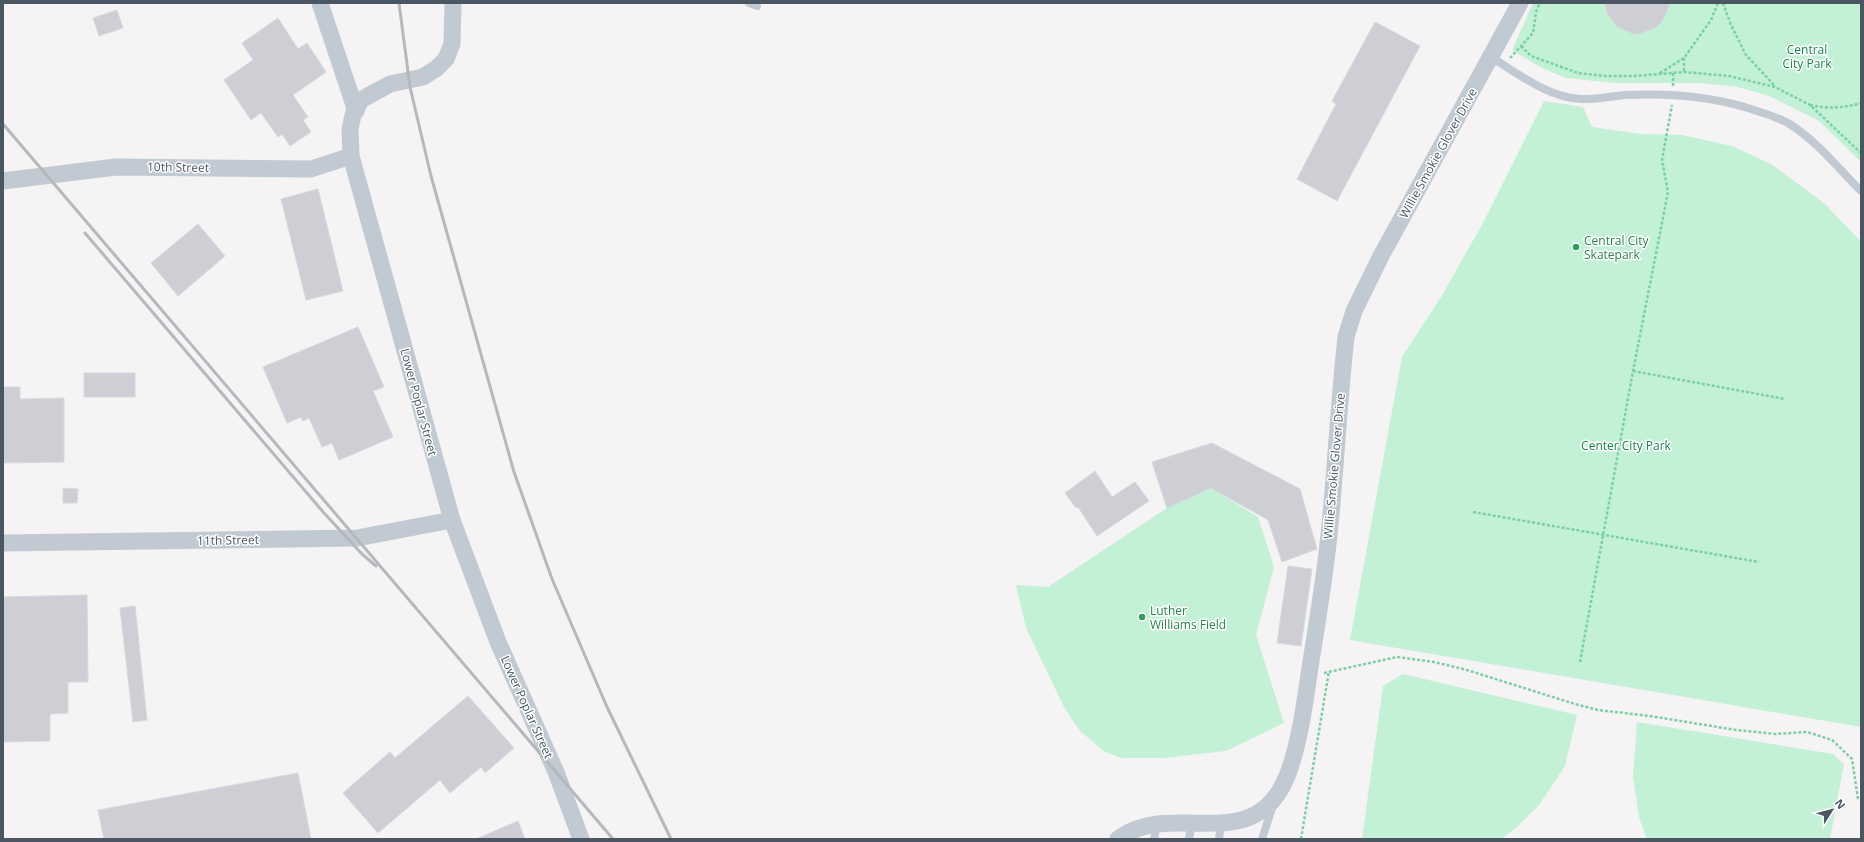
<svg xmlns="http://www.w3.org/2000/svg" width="1864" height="842" viewBox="0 0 1864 842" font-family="'Open Sans',sans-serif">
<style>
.green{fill:#c3f1d5}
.building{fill:#cdcfd5;stroke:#d7d9de}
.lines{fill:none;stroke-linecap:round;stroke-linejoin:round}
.path{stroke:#7ad0a6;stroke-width:2.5;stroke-dasharray:3 2;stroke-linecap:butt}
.lane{stroke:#c1cad2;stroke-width:8}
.street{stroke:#c1cad2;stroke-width:17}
.rail{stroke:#b5b8bd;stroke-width:3}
.leisure-dot{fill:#2e9e5b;stroke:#fff;stroke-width:1.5}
.labels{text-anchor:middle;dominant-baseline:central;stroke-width:3;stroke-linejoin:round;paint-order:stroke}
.park-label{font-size:12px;fill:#17864f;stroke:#fff}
.street-label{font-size:12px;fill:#4a5661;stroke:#fff}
.leisure-label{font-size:12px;fill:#27864d;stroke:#fff;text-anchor:start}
</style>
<rect width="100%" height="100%" fill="#f5f3f3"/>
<g class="green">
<polygon points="1533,3 1861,3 1861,162 1819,121 1769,96 1738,87 1701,83 1615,83 1566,78 1542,68 1512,50"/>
<polygon points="1544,101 1583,107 1592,127 1641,134 1682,135 1732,146 1771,164 1824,203 1861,242 1861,727 1350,640 1402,357 1441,297 1483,223"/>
<polygon points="1211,488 1258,517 1274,567 1256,635 1284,723 1226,751 1164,758 1121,758 1104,751 1080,731 1064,707 1026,628 1016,585 1048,587 1167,508"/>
<polygon points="1403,674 1577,715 1565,766 1539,805 1517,827 1501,839 1362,839 1383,686"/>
<polygon points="1637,722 1833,754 1844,764 1830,839 1647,839 1639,817 1633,777"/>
</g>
<g class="building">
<polygon points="1605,3 1670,3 1665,16 1661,23 1655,28 1639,34 1631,33 1616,26 1607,13"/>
<polygon points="117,10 123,28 99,36 93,18"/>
<polygon points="278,18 298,49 307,43 326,72 293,95 308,117 303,120 311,132 290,146 282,134 278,137 261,113 251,120 224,80 253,60 242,43"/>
<polygon points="1375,22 1420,46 1337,201 1297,179 1336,104 1332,101"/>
<polygon points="318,189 343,291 306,300 281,199"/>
<polygon points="198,224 225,256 178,296 151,263"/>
<polygon points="358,327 384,387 373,391 393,437 339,460 332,443 322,447 309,418 303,421 301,417 287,423 263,367"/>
<rect x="84" y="373" width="51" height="24"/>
<polygon points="3,387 20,387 20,399 64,398 64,462 3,463"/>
<polygon points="1212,443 1300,489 1317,549 1282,562 1268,520 1211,488 1167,508 1152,462"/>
<polygon points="1095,471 1112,497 1135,482 1149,501 1097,536 1078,507 1076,508 1065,493"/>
<polygon points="63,488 78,489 77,503 63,503"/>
<polygon points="1288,566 1312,569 1301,646 1277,643"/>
<polygon points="87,595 88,682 68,682 68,713 50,714 50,741 3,742 3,597"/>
<polygon points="135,606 147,720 133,722 120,608"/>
<polygon points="468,696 514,748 485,773 481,767 450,793 440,780 378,833 343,793 390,752 395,758"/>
<polygon points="298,773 311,839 104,839 98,810"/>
<polygon points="518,821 525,839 476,839"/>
</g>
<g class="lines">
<g class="path">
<polyline points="1723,3 1731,25 1746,55 1775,86"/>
<polyline points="1521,46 1531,56 1578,73 1605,76 1634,76 1684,72 1729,76 1775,87 1810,105 1861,153"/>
<polyline points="1510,58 1533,33 1536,12 1540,3"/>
<polyline points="1684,58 1684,72"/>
<polyline points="1660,73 1684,58 1711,20 1718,3"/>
<polyline points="1673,86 1673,73"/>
<path d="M1810 105C1828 109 1844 108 1861 103"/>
<polyline points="1633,371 1785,399"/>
<polyline points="1473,512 1759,562"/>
<polyline points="1580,662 1633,371 1668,192 1662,160 1672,105"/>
<polyline points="1324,673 1397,657 1434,662 1467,670 1575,704 1598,710 1650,716 1736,730 1775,734 1807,732 1832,740 1852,759 1858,799"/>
<polyline points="1301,839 1329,671"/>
</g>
<g class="lane">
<polyline points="749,3 757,6"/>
<path d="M1491 57C1517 73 1549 98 1581 99 1595 100 1611 96 1626 95 1671 93 1714 96 1757 111 1767 114 1778 118 1788 123 1816 140 1838 168 1861 191"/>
<polyline points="1154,839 1157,824"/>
<polyline points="1189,839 1192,822"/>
<polyline points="1219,839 1221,823"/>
<polyline points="1262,839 1273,805"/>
</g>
<g class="street">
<polyline points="320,3 356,111"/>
<polyline points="453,3 452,44 446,59 437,68 423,77 390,84 361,100 353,115 350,129 351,156 452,520 498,642 556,772 581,839"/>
<polyline points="3,181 116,167 311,169 351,156"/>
<polyline points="3,543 357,538 452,520"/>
<path d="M1118 839C1163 805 1226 841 1265 808 1277 798 1285 783 1290 768 1302 732 1306 692 1312 655 1319 612 1326 569 1330 525 1336 463 1339 400 1346 337L1354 311 1381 256 1520 3"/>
</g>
<g class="rail">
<polyline points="399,3 410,87 431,176 514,472 552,579 607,707 671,839"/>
<polyline points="3,124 613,839"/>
<polyline points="85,233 324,513 362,554 376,566"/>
</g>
</g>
<g class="leisure-dot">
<circle cx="1576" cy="247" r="4"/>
<circle cx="1142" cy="617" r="4"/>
</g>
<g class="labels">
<g class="park-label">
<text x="1807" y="49">Central<tspan x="1807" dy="14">City Park</tspan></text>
<text x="1626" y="445">Center City Park</text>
</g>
<g class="street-label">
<text transform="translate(1438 153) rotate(-61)">Willie Smokie Glover Drive</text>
<text transform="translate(178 167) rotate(1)">10th Street</text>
<text transform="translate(419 402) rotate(75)">Lower Poplar Street</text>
<text transform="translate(1334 466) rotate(-85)">Willie Smokie Glover Drive</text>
<text transform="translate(228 540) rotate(-1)">11th Street</text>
<text transform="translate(527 707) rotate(66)">Lower Poplar Street</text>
</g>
<g class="leisure-label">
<text x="1584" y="240">Central City<tspan x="1584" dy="14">Skatepark</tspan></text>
<text x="1150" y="610">Luther<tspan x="1150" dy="14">Williams Field</tspan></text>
</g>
</g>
<rect width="1864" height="842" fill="none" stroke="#4a5661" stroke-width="8"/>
<g transform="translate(1832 810) rotate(54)" stroke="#ffffff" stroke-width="3" paint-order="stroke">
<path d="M0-3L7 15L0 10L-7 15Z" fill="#4a5661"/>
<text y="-6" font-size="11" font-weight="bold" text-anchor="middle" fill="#4a5661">N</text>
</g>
</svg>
